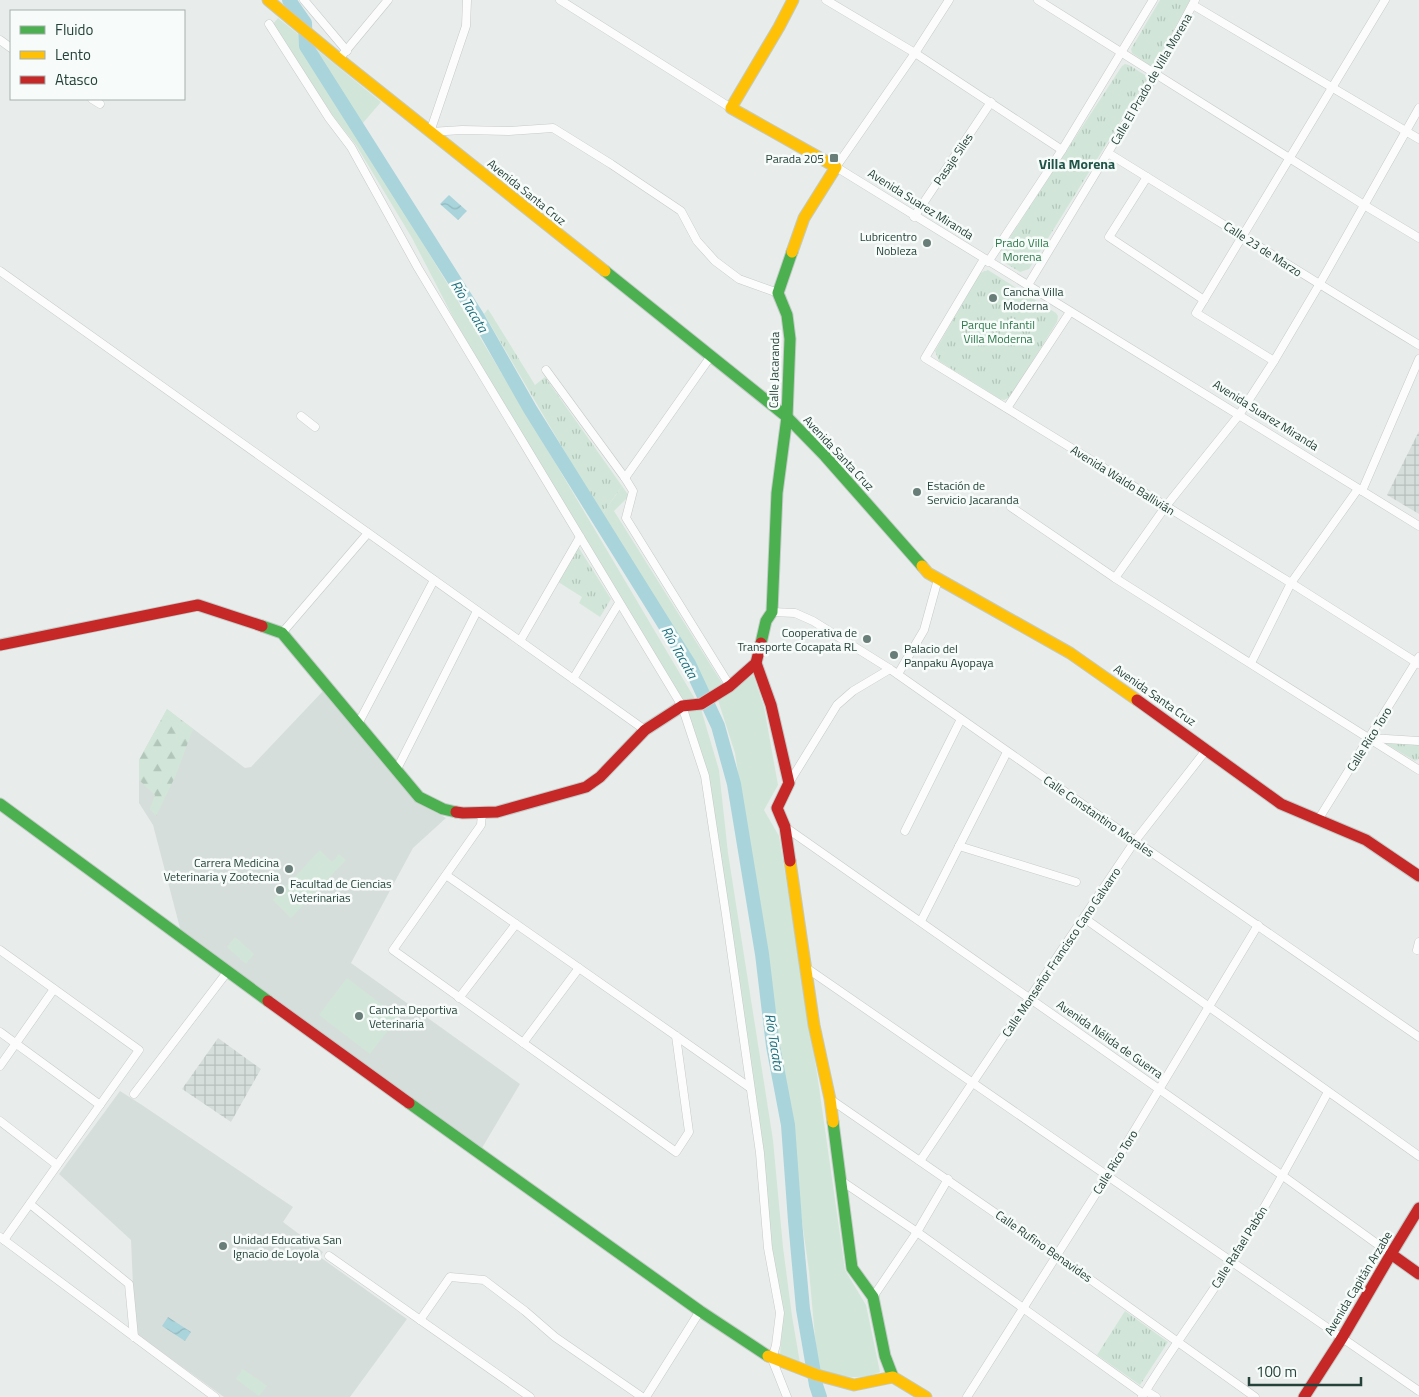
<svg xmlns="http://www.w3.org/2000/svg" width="1419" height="1397" viewBox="0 0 1419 1397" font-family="'Titillium Web',sans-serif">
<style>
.built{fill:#d6dedb}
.industrial{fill:url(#industrial-grid)}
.grass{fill:#d1e6d8}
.forest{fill:url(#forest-firs)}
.park{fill:url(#park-tufts)}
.water{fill:url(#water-waves)}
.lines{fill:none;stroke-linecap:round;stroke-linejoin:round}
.river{stroke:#a9d4db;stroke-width:14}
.street-casing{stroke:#c5cac8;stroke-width:9}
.fast-casing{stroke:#c3cbc8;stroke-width:13}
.slow-casing{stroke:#c3cbc8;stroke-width:13}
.jam-casing{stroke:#c3cbc8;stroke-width:13}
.street{stroke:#fcfcfc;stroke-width:8}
.fast{stroke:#4caf50;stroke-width:11}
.slow{stroke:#ffc107;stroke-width:11}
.jam{stroke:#c62828;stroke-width:11}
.poi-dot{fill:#697e78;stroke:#f7fbf9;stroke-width:2}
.labels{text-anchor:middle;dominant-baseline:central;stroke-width:5;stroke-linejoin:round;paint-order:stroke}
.street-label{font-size:12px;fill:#24423a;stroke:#f7fbf9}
.poi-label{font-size:12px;fill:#24423a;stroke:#f7fbf9;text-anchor:start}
.park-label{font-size:12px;fill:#2d7a4b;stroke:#f7fbf9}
.neighbourhood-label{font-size:14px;font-weight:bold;fill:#1f5548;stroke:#f7fbf9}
.water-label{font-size:14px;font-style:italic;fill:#1c6f80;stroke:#f7fbf9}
</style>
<defs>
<pattern id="industrial-grid" width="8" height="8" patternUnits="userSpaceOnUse" patternTransform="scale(1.25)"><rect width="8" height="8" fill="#d6dedb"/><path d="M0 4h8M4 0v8" fill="none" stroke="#b8c0bd"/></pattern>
<pattern id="forest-firs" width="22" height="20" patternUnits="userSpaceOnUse" patternTransform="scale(1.25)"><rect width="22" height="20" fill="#d1e6d8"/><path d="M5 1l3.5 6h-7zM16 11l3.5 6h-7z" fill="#b3c6ba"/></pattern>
<pattern id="park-tufts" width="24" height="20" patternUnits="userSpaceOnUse" patternTransform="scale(1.25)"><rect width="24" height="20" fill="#d1e6d8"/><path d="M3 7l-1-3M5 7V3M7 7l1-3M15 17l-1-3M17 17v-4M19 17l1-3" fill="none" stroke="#b3c6ba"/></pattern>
<pattern id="water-waves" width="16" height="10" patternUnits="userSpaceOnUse" patternTransform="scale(1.25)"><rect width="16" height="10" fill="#a9d4db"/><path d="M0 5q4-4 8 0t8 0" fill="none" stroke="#91b7bd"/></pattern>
</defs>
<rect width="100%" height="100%" fill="#e8edeb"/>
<g class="built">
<polygon points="323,691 342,711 415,801 446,818 413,848 351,963 520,1084 482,1148 181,932 153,825 139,803 139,760 167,709 245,768 251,767"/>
<polygon points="120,1091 142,1105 293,1207 283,1222 323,1252 320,1257 407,1319 350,1397 224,1397 135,1333 131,1240 59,1174"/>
</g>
<g class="industrial">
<polygon points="1419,431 1419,514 1387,495"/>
<polygon points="218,1038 261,1069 231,1122 182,1089"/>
</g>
<g class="grass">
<polygon points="278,18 303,38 302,44 524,410 695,699 682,701 455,321 412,238 356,145 333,116 273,24"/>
<polygon points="311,45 381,102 362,124"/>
<polygon points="622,486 629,496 614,511 722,683 708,694 672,627 602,515"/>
<path d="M753 675 764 707 778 785 764 810 779 836 818 1080 845 1270 866 1305 880 1372C859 1382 838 1375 818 1370L809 1271 755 885 735 753 718 700Z"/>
<polygon points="701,709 719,770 728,853 773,1140 783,1247 792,1316 800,1363 780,1356 783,1314 771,1248 709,779 687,711"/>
<polygon points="320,850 332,862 339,854 346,860 291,918 273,900"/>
<polygon points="235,937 254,954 246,964 227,947"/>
<polygon points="347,978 398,1017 370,1054 319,1015"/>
<polygon points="243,1369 267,1386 259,1396 236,1379"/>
</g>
<polygon class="forest" points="167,709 193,729 175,777 156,816 150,809 155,795 139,780 139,760"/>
<g class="park">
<polygon points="1160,0 1190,0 1155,64 1151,66 1132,53 1131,49"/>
<polygon points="1125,64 1129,65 1145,75 1146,80 1029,269 1020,272 1002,261 1001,251 1122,66"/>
<polygon points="988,270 1056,313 1058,316 1057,322 1010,397 1004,400 1000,399 939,361 935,351 980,273"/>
<polygon points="488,309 535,385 545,377 622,486 602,515 484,314"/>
<polygon points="577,545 611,599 600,617 579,603 582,597 555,580"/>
<polygon points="1383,742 1419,744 1419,759 1415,761"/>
<polygon points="1125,1311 1168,1342 1140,1385 1097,1355"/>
</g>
<g class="water">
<polygon points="449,195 467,211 458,220 440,204"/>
<polygon points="168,1317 191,1332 185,1341 162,1326"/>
</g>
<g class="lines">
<polyline class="river" points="289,0 305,23 306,46 477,316 530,409 689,664 718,726 734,784 762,954 773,1046 788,1125 795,1221 803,1309 816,1385 820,1397"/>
<defs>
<g id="street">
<polyline points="304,0 347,51"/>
<polyline points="467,0 466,26 430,132 462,130 509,131 553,128 611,164 681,211 697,241 715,261 739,279 778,293"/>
<polyline points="560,0 731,108"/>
<polyline points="826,0 915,53 1062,150"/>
<polyline points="949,0 915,53 836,167 1419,526"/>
<polyline points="1038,0 1364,205 1419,238"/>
<polyline points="1193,5 1419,139"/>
<polyline points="269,24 329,118 351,147 418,268 682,706 705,776 726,915 760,1153 768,1248 780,1313 776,1345 772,1359 787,1397"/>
<polyline points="0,40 11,48"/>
<polyline points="339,59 388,0"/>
<polyline points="92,99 100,104"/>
<path d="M1108 153C1212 217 1315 282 1419 345"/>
<polyline points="1147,177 1109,237 1204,300"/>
<polyline points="914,217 991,102"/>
<polyline points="984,259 925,358 1291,583 1419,664"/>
<polyline points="988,262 1062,150 1153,0"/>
<polyline points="0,271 645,730"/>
<polyline points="1028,285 1156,73 1195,0"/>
<polyline points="1274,361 1196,313 1385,0"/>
<polyline points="546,370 625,478 633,491 626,518 730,686"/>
<polyline points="1007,408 1070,312"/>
<polyline points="301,416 315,427"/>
<polyline points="625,478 711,356"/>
<polyline points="1362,491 1419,359"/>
<polyline points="1011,507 1115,578 1419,770"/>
<polyline points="1115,578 1166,506 1239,415 1274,361 1319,285 1419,108"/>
<polyline points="772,612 795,613 813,621 890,669 1135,841 1419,1037"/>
<polyline points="282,633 368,533"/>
<polyline points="520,641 580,537"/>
<polyline points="1251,663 1291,583 1358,489"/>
<polyline points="898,674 924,630 938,579"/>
<polyline points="573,679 619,603"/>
<polyline points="358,724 434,580"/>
<polyline points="1370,738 1419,741"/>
<polyline points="397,769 477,611"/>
<polyline points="789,783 837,705 853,691 890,669"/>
<polyline points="482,813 481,825 393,950 676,1152 689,1132 676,1036"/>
<polyline points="1318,820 1419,657"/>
<polyline points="785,827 1283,1176 1391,1254"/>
<polyline points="905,831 961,719"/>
<polyline points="959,846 1076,882"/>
<polyline points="446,875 749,1087"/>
<polyline points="1084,918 1419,1156"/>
<polyline points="921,921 1007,752"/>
<polyline points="0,950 139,1050 4,1240"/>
<polyline points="1417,950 1419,942"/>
<polyline points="805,967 1419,1391"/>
<polyline points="459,998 516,924"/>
<polyline points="0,1032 100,1105"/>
<polyline points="523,1043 579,968"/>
<polyline points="0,1066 54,989"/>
<polyline points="134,1094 228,971"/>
<polyline points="830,1099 1056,1255 1255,1397"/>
<polyline points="0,1121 57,1165"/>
<polyline points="920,1161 1135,841 1207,749"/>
<polyline points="840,1180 917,1232 1143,1394"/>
<polyline points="30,1204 129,1284 134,1337"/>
<polyline points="0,1237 215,1397"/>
<polyline points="329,1256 530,1397"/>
<polyline points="873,1297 917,1232 948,1179"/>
<polyline points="420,1320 450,1277 484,1280 525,1311 555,1337 642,1397"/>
<polyline points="1146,1391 1156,1397"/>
<polyline points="646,1397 700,1311"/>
<polyline points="967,1397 1107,1176 1258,925"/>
<path d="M1142 1397C1170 1350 1203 1307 1232 1261 1267 1206 1297 1149 1328 1092"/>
</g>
<g id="fast">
<polyline points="605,271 787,417 825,456 922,566"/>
<polyline points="262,626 282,633 419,797 443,809 456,812"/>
<polyline points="761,643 766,621 772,612 777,493 787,417 790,339 787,315 778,293 792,252"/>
<polyline points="0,804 268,1001"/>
<polyline points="409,1103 700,1311 768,1356"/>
<polyline points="833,1122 852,1268 873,1297 885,1356 893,1377"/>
</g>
<g id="slow">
<polyline points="268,0 339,59 605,271"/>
<polyline points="792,252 804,218 836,167 731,108 779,27 793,0"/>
<polyline points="922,566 928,573 1070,653 1137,700"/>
<polyline points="790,861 814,1025 830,1099 833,1122"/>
<polyline points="768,1356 817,1375 854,1385 893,1377 926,1397"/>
</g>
<g id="jam">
<polyline points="761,643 756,663 771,705 789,783 777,808 785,827 790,861"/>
<polyline points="0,645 198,605 262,626"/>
<polyline points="1137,700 1281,804 1366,840 1419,876"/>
<polyline points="456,812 463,813 497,812 586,787 600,777 645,730 682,706 701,704 730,686 756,663"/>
<polyline points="268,1001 409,1103"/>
<polyline points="1419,1208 1391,1254 1419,1274"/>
<polyline points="1304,1397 1342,1338 1391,1254"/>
</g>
</defs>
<use href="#street" class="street-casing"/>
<use href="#fast" class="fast-casing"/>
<use href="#slow" class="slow-casing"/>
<use href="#jam" class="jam-casing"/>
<use href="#street" class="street"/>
<use href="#fast" class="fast"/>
<use href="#slow" class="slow"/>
<use href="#jam" class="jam"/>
</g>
<g class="poi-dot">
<rect x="829" y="153" width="10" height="10" rx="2.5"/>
<circle cx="927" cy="243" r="5"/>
<circle cx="993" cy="298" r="5"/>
<circle cx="917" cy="492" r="5"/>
<circle cx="867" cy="639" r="5"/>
<circle cx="894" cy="655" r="5"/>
<circle cx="289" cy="869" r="5"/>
<circle cx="280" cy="890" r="5"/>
<circle cx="359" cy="1016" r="5"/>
<circle cx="223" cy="1246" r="5"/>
</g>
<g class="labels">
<g class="street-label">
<text transform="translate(1151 79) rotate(-60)">Calle El Prado de Villa Morena</text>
<text transform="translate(953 159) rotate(-56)">Pasaje Siles</text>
<text transform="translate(527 192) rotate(39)">Avenida Santa Cruz</text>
<text transform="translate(921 204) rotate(32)">Avenida Suarez Miranda</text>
<text transform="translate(1263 249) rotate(33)">Calle 23 de Marzo</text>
<text transform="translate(774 370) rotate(-89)">Calle Jacaranda</text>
<text transform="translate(1266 415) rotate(32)">Avenida Suarez Miranda</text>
<text transform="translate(839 453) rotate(47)">Avenida Santa Cruz</text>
<text transform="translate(1123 480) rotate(32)">Avenida Waldo Ballivián</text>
<text transform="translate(1155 695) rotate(35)">Avenida Santa Cruz</text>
<text transform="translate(1369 739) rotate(-58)">Calle Rico Toro</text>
<text transform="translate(1099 816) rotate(35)">Calle Constantino Morales</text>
<text transform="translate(1061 952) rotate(-56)">Calle Monseñor Francisco Cano Galvarro</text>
<text transform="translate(1110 1039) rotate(35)">Avenida Nélida de Guerra</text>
<text transform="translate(1115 1162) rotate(-58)">Calle Rico Toro</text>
<text transform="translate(1044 1246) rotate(35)">Calle Rufino Benavides</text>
<text transform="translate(1239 1247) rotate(-58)">Calle Rafael Pabón</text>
<text transform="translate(1358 1283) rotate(-59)">Avenida Capitán Arzabe</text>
</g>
<g class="poi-label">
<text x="824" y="158" text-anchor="end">Parada 205</text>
<text x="917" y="236" text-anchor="end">Lubricentro<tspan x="917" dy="14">Nobleza</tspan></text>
<text x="1003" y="291">Cancha Villa<tspan x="1003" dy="14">Moderna</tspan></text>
<text x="927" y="485">Estación de<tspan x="927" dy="14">Servicio Jacaranda</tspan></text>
<text x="857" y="632" text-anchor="end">Cooperativa de<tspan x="857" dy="14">Transporte Cocapata RL</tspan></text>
<text x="904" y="648">Palacio del<tspan x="904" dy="14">Panpaku Ayopaya</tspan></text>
<text x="279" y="862" text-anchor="end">Carrera Medicina<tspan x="279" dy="14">Veterinaria y Zootecnia</tspan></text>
<text x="290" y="883">Facultad de Ciencias<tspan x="290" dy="14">Veterinarias</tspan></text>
<text x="369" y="1009">Cancha Deportiva<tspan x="369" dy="14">Veterinaria</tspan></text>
<text x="233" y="1239">Unidad Educativa San<tspan x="233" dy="14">Ignacio de Loyola</tspan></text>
</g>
<g class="park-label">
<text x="1022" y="242">Prado Villa<tspan x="1022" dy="14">Morena</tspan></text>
<text x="998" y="324">Parque Infantil<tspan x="998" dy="14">Villa Moderna</tspan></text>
</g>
<g class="neighbourhood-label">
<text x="1077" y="163">Villa Morena</text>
</g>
<g class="water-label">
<text transform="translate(470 306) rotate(59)">Río Tacata</text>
<text transform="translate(680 652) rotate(60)">Río Tacata</text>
<text transform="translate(775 1042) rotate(81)">Río Tacata</text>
</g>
</g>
<rect x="10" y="10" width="175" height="90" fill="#f7fbf9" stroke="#a3b1ad"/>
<rect x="20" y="26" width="25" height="8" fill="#4caf50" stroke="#a3b1ad"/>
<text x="55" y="35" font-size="15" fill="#24423a">Fluido</text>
<rect x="20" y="51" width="25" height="8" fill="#ffc107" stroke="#a3b1ad"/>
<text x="55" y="60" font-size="15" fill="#24423a">Lento</text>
<rect x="20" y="76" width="25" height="8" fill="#c62828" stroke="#a3b1ad"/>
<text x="55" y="85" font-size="15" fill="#24423a">Atasco</text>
<path d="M1249 1377v8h112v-8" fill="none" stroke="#24423a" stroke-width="2.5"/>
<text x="1256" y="1377" font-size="15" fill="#24423a" stroke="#f7fbf9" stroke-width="4" paint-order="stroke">100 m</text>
</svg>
